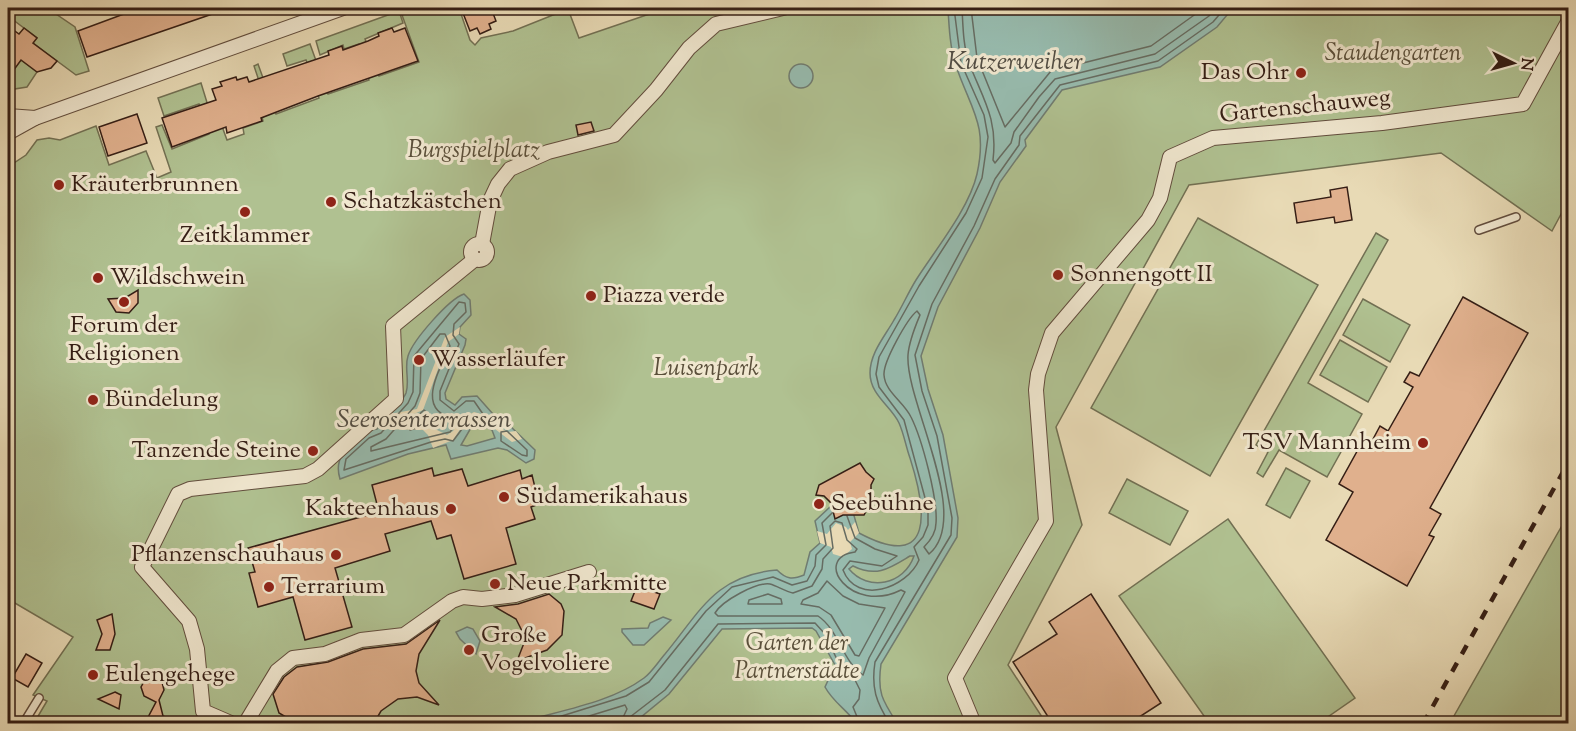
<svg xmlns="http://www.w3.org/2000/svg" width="1576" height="731" viewBox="0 0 1576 731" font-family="'Sorts Mill Goudy',serif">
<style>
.green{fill:#b0c191;stroke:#727053;stroke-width:1.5}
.water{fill:#97bbae;stroke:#707c71;stroke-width:1.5;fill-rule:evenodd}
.pier{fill:#e8dab5}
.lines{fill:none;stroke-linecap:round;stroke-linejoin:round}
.shore{stroke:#666c62;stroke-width:1.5}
.building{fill:#e0b08d;stroke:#351e15;stroke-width:1.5}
.lane-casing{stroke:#624d3d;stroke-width:10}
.street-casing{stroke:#624d3d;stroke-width:16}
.lane{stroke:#f0e7cf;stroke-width:7}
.street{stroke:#f0e7cf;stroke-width:14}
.rail{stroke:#351e15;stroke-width:4.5;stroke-dasharray:10 10;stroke-linecap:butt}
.poi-dot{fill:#8f2418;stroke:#f0e7cf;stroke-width:2}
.labels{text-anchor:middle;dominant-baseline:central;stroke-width:6;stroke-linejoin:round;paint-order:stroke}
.park-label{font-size:24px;font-style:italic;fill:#5a4f3a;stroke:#f0e7cf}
.poi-label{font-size:24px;fill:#351e15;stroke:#f0e7cf;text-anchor:start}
.street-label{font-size:24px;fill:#351e15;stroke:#f0e7cf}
.water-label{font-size:26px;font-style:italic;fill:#524d43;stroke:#f0e7cf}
</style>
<rect width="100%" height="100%" fill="#e8dab5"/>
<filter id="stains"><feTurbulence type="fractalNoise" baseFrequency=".00333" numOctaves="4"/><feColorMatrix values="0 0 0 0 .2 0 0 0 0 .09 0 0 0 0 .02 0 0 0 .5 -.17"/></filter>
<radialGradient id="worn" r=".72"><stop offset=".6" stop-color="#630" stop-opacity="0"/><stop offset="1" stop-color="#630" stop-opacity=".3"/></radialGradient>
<g class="green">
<polygon points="8,8 47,8 75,27 89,71 76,75 33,43 37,38 8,16"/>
<polygon points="421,8 459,8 470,40 475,45 481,38 513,31 568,9 579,38 667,8 1568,8 1568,201 1552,231 1441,153 1189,185 1056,427 1082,525 1008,665 1046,723 34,723 47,701 33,695 73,637 8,599 8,167 26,155 37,140 49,138 60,140 96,126 109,165 146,151 157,178 171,172 156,127 162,125 172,149 209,134 199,104 164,116 158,98 201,83 209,109 215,107 227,140 244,134 243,128 263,121 262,117 270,114 254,66 258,64 276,114 319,98 306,60 287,66 283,54 310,44 328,94 369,80 359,44 344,49 343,45 320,55 316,41 399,11 403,23 365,39 379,76 419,62 402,15"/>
<polygon points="21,60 37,72 27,87 8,90 8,71 10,73"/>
<polygon points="1198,218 1318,285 1210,476 1091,408"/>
<polygon points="1376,233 1388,240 1308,383 1362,414 1327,477 1279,450 1263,477 1257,473 1268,452 1256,445"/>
<polygon points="1363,299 1410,325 1390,362 1343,335"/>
<polygon points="1340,340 1387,367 1368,402 1320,375"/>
<polygon points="1286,468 1310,481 1290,518 1266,505"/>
<polygon points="1127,479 1188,511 1170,545 1109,513"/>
<polygon points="1568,515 1568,723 1450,723"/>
<polygon points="1228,519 1355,698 1319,723 1209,723 1119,596"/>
</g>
<g class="water">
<path d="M948 8H1233L1217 27 1160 67 1062 90 1025 140 1026 146 1000 182 980 228 938 307 921 356 928 389 943 435 958 518 957 537 881 664C877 692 882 700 897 723H856C847 710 833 702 825 687L835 665 816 631 812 628 722 629 669 694 641 717 628 723 515 724C556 711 609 704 644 678 652 672 658 662 665 654 700 612 715 575 777 570 786 579 792 580 804 575L810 552 820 543 815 521 831 506 853 512 859 533C936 574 926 508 910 458 906 447 904 434 899 423 891 406 870 395 870 373 870 353 885 336 894 320 902 307 908 293 916 280 935 250 969 209 977 174 988 124 971 110 956 66 950 48 949 27 948 8ZM910 556H914C904 585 868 592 849 569L853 566C877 578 890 568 910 556Z"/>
<circle cx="801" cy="76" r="12"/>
<path d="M464 294 470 300 471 315 460 327 459 334 466 339 465 345 445 393 446 399 455 405 462 397 477 396 501 423 510 426 535 450 534 459 526 463 507 450 498 448 451 459 446 445 408 454 340 479C332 453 353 445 371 430L377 429C384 421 403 401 406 393 410 381 404 368 408 356 413 340 449 299 464 294ZM479 424 492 430 495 438 467 446 461 445 472 426Z"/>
<polygon points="663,617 671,620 644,645 633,645 622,632 622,629 648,628 650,623"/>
<polygon points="467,627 473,629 480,641 476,654 460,639 456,632"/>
</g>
<g class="pier">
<polygon points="460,327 459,334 448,342 423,410 391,424 427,425 447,435 453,431 461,419 474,412 484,415 507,432 516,431 522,439 512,442 482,419 473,417 465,422 453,440 433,448 428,435 423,430 381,429 391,422 390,414 417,409 445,337"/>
<polygon points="855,522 859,533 850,542 852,549 843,557 833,554 831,547 820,543 817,531 827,534 836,523 846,527 848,530"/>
</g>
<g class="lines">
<g class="shore">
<path d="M962 8C963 26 963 45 969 63 983 99 998 119 993 160L995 163 1011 143 1014 132 1039 97 1055 79 1155 54 1209 16 1215 8"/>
<polyline points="971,8 977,58 1005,127 1051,71 1151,46 1204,8"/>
<polygon points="459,302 465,303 466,312 454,324 453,335 459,344 440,391 440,400 454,411 466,401 474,401 485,417 468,421 453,441 445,439 431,442 344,470 346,459 369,438 381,433 408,403 413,392 414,356"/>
<path d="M917 311 920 315C915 327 909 341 908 355 905 402 973 517 929 554L924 547C930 541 936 532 936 523 938 499 922 439 911 417 904 402 885 392 884 375 883 362 907 319 917 311Z"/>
<path d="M440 334H445L450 346C440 370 413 411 456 419L457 423 450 432 371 451V447L386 439 415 406 420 393 421 359Z"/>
<polygon points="424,410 435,420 435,423 410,430 410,423"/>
<polygon points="507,431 527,450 527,456 522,455 501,441 501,432"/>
<path d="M847 516 855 538 875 549 897 556 882 566 850 561 843 570C857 606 907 588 919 560L914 547 923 537 928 525V509L904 420 879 387 876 374 879 357 919 286 966 213 982 178 988 137 984 115 961 63 954 8"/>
<path d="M835 521 842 523 847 540 857 549 855 552C811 558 851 615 901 590L905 592 869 658 863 675C842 661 839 630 818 616H718L715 613C722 601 756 582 770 584 777 586 785 591 793 593L812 586 822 569 823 559 833 548 830 526Z"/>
<polygon points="827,581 843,596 859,604 885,608 859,656 855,655 831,615 819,607 801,604 803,600 818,593"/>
<polygon points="768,594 781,599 782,604 748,604 749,600"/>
<polyline points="536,724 626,696 649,682 706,611 732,587 773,577 792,585 807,581 815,566 816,555 826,545 822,523 832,513"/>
<polyline points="563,724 625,705 627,709 620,724"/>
<polyline points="627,724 630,717 665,690 718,624 815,623 825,634 841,668 853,676 860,690 859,699 853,707 860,724"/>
<path d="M890 724C876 702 871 688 875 662L951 535 952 518 937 436 922 391 915 355 932 304 974 226 995 179 1019 145 1020 136 1060 85 1158 61 1213 22 1225 8"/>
</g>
</g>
<g class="building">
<polygon points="140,8 223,8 224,10 87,57 78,31"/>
<polygon points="461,8 491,8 496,21 489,24 491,29 480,34 477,28 470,31"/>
<polygon points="8,26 19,34 24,28 37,38 33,43 57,61 51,68 37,72 21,60 8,78"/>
<polygon points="392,28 394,32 405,28 418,61 318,96 261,118 262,121 227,133 226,127 172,147 162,118 216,100 212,89 222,86 220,82 236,77 237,80 247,77 249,82 329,55 328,51 342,46 343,50 368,41 379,36 378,33"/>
<polygon points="137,114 147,143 108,156 99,127"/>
<polygon points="591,122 594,131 578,135 576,125"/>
<polygon points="1347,187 1352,220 1335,223 1334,217 1297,223 1294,203 1331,197 1330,190"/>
<polygon points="138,290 138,303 129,313 116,312 108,299 125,298"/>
<polygon points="1463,297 1528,333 1430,508 1441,514 1429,535 1434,537 1407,586 1326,540 1353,492 1339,484 1365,437 1372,441 1380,426 1388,431 1413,387 1404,382 1410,372 1419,376"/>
<polygon points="860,463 866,472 874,479 871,485 871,493 877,501 868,508 864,515 843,515 835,519 831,503 824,496 816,495 819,485"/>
<polygon points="432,468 434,476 462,469 468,486 520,470 522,479 532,475 539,504 531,507 535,519 506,528 516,564 464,579 451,535 437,539 431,521 385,534 390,551 335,568 352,627 305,640 293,597 258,607 249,573 255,572 248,548 379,512 372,485"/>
<polygon points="637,586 660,594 654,609 631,601"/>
<polygon points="549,594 561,604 564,611 562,635 547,650 517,661 524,643 523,633 516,619 495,607 518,604"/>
<polygon points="1091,594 1161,703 1130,723 1052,723 1013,662 1057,634 1049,622"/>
<polygon points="112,614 115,634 110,650 96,650 102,634 97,620"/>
<polygon points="440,620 419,654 416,671 419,683 439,705 417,697 398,699 381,711 374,723 296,723 279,713 273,694 284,677 297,667 328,662 363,649 406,644"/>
<polygon points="26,654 42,663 28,687 12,678"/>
<polygon points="153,678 162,682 164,690 159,700 163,716 180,723 145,723 156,702 144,696 141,687 145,680"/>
<polygon points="115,692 121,695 119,709 98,699"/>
</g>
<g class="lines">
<defs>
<g id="lane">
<polyline points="1479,230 1516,217"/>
<polyline points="23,724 39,698"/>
</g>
<g id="street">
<polyline points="8,116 35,118"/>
<polyline points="8,133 35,118 343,8"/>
<circle cx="479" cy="252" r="8"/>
<polyline points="482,244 490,201 498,184 510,169 548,152 614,135 656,90 689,48 716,24 783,8"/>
<polyline points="233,724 203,711 197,649 189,621 142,567 178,494 190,489 305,476 318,469 396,399 393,326 475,259"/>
<polyline points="245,724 277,671 293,658 325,654 361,640 404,635 452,601 463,597 482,599 515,595 589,572"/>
<polyline points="974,724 955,678 1046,521 1036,390 1038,374 1052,333 1148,220 1160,198 1170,157 1213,138 1382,123 1523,104 1568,22"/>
</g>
</defs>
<use href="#lane" class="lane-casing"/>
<use href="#street" class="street-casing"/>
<use href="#lane" class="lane"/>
<use href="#street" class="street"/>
<polyline class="rail" points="1423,724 1568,463"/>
</g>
<g class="poi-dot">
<circle cx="1301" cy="73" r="6"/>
<circle cx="59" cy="185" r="6"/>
<circle cx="331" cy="202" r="6"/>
<circle cx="245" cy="212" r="6"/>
<circle cx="1058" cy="275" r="6"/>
<circle cx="98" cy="278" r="6"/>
<circle cx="591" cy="296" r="6"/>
<circle cx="124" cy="302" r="6"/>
<circle cx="419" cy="360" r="6"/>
<circle cx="93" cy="400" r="6"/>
<circle cx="1423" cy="443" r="6"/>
<circle cx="313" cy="451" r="6"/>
<circle cx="504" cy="497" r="6"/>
<circle cx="819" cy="504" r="6"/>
<circle cx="451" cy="509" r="6"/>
<circle cx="336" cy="555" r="6"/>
<circle cx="495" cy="584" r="6"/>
<circle cx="269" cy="587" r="6"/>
<circle cx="469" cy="650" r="6"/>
<circle cx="93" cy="675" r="6"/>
</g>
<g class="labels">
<g class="park-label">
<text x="1393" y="54">Staudengarten</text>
<text x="474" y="151">Burgspielplatz</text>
<text x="706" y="369">Luisenpark</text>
<text x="797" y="644">Garten der<tspan x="797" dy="28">Partnerstädte</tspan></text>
</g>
<g class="poi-label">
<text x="1289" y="73" text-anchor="end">Das Ohr</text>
<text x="71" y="185">Kräuterbrunnen</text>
<text x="343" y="202">Schatzkästchen</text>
<text x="245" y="236" text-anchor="middle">Zeitklammer</text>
<text x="1070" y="275">Sonnengott II</text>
<text x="110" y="278">Wildschwein</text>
<text x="603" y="296">Piazza verde</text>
<text x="124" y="326" text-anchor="middle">Forum der<tspan x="124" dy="28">Religionen</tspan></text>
<text x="431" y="360">Wasserläufer</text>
<text x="105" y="400">Bündelung</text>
<text x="1411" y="443" text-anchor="end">TSV Mannheim</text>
<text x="301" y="451" text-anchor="end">Tanzende Steine</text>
<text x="516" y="497">Südamerikahaus</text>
<text x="831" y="504">Seebühne</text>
<text x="439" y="509" text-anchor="end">Kakteenhaus</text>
<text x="324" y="555" text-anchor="end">Pflanzenschauhaus</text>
<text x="507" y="584">Neue Parkmitte</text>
<text x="281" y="587">Terrarium</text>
<text x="481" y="636">Große<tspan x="481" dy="28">Vogelvoliere</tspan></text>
<text x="105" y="675">Eulengehege</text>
</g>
<g class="street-label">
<text transform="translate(1305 107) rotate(-6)">Gartenschauweg</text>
</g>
<g class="water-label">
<text x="1015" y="62">Kutzerweiher</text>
<text x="424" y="420">Seerosenterrassen</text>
</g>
</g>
<rect width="1576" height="731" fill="none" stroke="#e8dab5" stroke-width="30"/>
<rect x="9" y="9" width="1558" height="713" fill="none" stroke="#351e15" stroke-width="3"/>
<rect x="15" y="15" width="1546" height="701" fill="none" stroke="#351e15" stroke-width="1.5"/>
<g transform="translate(1513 63) rotate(95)" stroke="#f0e7cf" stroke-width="4.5" paint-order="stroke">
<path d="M0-4.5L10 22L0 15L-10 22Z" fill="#351e15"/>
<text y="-9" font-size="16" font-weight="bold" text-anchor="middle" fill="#351e15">N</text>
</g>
<rect width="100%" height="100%" filter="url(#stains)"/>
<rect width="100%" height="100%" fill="url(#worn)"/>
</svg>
